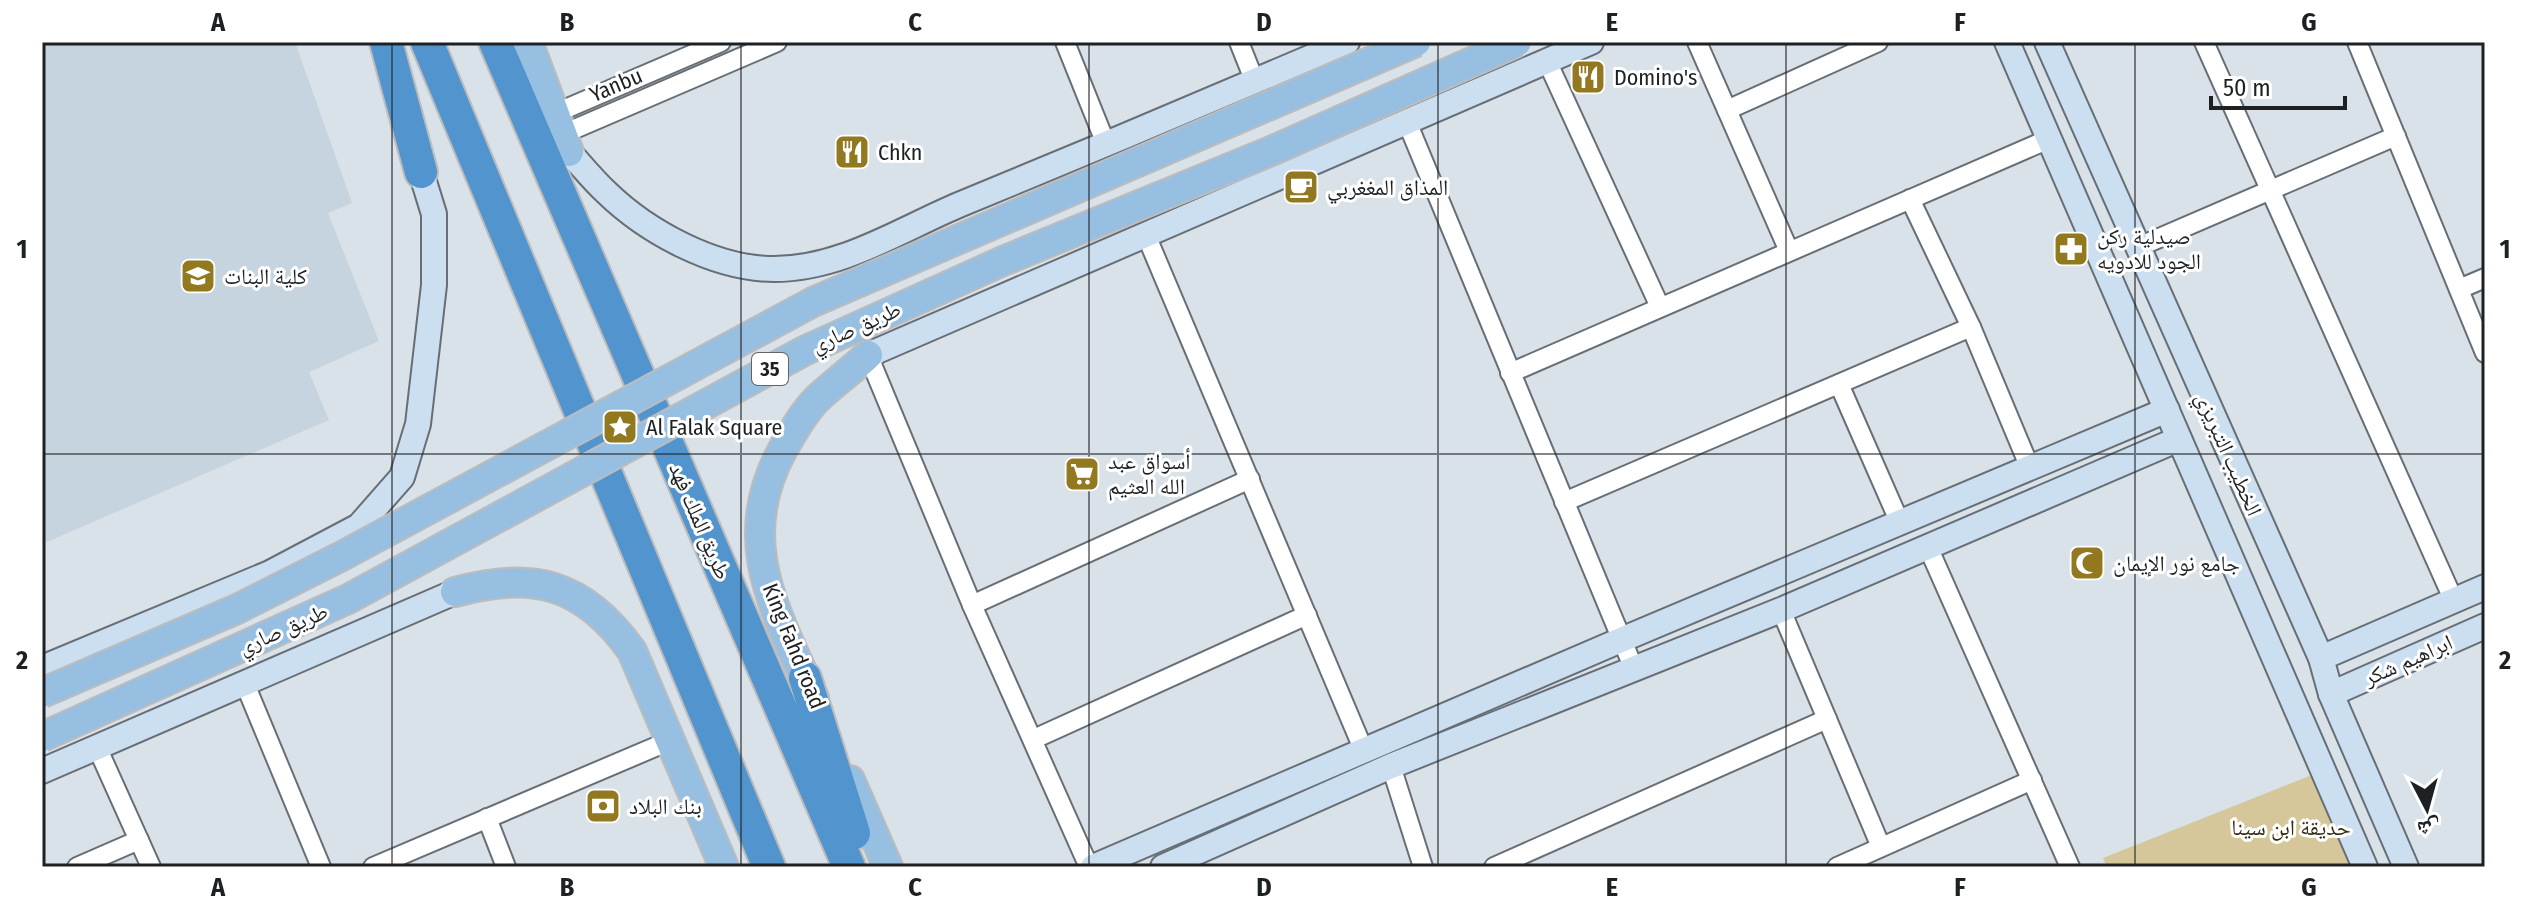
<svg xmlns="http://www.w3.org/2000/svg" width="2527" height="909" viewBox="0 0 2527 909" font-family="'Fira Sans Condensed','Noto Naskh Arabic',sans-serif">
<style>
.built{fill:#c6d4e0}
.green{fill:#d6c79b}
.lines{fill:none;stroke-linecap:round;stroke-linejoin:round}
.street-casing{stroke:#676e75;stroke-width:22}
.secondary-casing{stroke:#676e75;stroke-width:28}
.primary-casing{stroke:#bcbcbd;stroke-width:32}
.highway-casing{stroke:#bcbcbd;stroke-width:36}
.street{stroke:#fff;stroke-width:18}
.secondary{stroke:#cbdff0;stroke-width:24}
.primary{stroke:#97bfe2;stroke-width:28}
.highway{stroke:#5294ce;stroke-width:32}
.primary-bridge-casing{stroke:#bcbcbd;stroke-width:32;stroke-linecap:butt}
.primary-bridge{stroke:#97bfe2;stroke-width:28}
.grid{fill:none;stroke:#1e2124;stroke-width:2;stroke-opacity:0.55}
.labels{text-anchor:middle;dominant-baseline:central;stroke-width:6;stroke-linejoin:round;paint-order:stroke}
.shield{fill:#fff;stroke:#626466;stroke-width:2}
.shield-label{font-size:20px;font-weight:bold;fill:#1e2124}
.poi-label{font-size:22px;fill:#1e2124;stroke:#fff;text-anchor:start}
.street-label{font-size:22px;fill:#1e2124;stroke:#fff}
.park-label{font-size:22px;fill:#332a0f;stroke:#fff}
.neatline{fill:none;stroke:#1e2124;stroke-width:3}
.grid-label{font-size:26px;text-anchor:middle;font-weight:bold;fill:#1e2124}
</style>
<rect width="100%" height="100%" fill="#d9e1e9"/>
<polygon class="built" points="42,42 295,42 352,203 328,213 379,341 309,372 329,420 42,544"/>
<polygon class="green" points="2312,775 2352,867 2107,867 2103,858"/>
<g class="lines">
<defs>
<g id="street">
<polyline points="1065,42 1106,144"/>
<polyline points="1239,42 1255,82"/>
<polyline points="1697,42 1789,251"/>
<polyline points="2204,42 2454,601"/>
<polyline points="2357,42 2485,353"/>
<polyline points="1547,61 1660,307"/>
<polyline points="1727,110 1878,42"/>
<polyline points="556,113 721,42"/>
<polyline points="1407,122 1634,669"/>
<polyline points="563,134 777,42"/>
<polyline points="1910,199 1971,327 2030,468"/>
<polyline points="1146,235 1364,751"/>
<polyline points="2136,248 2396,136"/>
<polyline points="2459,289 2485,278"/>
<polyline points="868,355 972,605 1089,867"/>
<polyline points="1510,373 2049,139"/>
<polyline points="1839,384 1900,523"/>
<polyline points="1564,502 1971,327"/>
<polyline points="1928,547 2070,867"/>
<polyline points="972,605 1250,479"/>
<polyline points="1781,610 1881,847"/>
<polyline points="245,684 321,867"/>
<polyline points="1034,739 1307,615"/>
<polyline points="97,747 151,867"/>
<polyline points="1391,766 1423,867"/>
<polyline points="487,818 506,867"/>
<polyline points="77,867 139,840"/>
<polyline points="373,867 669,741"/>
<polyline points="1494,867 1827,719"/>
<polyline points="1837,867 2032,780"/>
</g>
<g id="secondary">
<polyline points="2007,42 2365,867"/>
<polyline points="2047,42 2321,658 2331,694 2406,867"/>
<path d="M569 152C581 165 593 180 606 192 647 232 715 269 774 269 842 269 901 229 961 204 1090 151 1219 97 1347 42"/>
<polyline points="868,355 1591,42"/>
<polyline points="2321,658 2485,587"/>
<polyline points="42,668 270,573 359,526 402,477 418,424 434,285 434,214 421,172"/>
<polyline points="2331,694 2485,626"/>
<polyline points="42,771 455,592"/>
<polyline points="1093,867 1621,640 2167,410"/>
<polyline points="1163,867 1391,766 1781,610 2179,439"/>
</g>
<g id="primary">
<polyline points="528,42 569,152"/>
<path d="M455 592C533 570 584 584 632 651L724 867"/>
<path d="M814 698C776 611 732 541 783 449 793 432 803 413 817 399 833 384 852 370 868 355"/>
<polyline points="850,780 888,867"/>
</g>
<g id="highway">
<polyline points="386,42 421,172"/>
<polyline points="427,42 769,867"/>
<polyline points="495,42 849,867"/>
<polyline points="805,678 854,833"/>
</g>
</defs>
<use href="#street" class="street-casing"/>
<use href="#secondary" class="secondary-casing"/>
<use href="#primary" class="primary-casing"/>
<use href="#highway" class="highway-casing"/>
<use href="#street" class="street"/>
<use href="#secondary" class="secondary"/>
<use href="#primary" class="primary"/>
<use href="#highway" class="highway"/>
<defs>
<g id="primary-bridge">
<polyline points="42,693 237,609 342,556 813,302 1416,42"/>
<polyline points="42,737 348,599 804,351 1003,261 1271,151 1517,42"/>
</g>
</defs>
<use href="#primary-bridge" class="primary-bridge-casing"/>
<use href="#primary-bridge" class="primary-bridge"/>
</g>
<path class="grid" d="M392 42V867M741 42V867M1089 42V867M1438 42V867M1786 42V867M2135 42V867M42 454H2485"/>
<defs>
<symbol id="restaurant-square" viewBox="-11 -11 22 22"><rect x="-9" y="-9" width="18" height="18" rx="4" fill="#92781f" stroke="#fff"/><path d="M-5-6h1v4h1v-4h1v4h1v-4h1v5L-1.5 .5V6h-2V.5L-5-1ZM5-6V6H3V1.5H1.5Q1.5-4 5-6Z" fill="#fff"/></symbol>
<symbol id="cafe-square" viewBox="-11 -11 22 22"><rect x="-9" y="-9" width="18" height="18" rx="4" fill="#92781f" stroke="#fff"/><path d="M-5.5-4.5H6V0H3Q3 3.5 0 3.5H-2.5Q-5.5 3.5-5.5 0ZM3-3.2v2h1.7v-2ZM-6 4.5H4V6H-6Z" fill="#fff"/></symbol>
<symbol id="pharmacy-square" viewBox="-11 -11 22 22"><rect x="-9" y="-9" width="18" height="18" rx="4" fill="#92781f" stroke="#fff"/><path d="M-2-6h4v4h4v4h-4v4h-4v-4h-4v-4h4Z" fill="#fff"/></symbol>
<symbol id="university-square" viewBox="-11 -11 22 22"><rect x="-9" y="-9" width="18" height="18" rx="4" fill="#92781f" stroke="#fff"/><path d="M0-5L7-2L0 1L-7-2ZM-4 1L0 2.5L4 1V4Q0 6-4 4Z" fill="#fff"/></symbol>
<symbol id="sight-square" viewBox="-11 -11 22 22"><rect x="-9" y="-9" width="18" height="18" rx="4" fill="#92781f" stroke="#fff"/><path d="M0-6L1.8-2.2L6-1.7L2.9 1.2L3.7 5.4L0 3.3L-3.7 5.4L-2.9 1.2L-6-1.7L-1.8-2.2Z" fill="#fff"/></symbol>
<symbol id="supermarket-square" viewBox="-11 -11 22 22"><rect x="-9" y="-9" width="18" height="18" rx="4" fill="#92781f" stroke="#fff"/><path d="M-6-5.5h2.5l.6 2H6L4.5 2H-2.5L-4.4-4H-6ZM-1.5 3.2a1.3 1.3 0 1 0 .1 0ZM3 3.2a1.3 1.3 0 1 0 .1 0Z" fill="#fff"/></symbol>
<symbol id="mosque-square" viewBox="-11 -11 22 22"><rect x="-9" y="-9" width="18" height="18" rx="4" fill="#92781f" stroke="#fff"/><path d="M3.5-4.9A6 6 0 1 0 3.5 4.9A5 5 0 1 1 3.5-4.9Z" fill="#fff"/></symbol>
<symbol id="bank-square" viewBox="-11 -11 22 22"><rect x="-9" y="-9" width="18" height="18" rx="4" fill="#92781f" stroke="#fff"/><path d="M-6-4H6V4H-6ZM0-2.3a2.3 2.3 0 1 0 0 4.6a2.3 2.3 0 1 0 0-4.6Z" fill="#fff"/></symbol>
</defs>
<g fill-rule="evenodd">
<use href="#restaurant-square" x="1568" y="57" width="40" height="40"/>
<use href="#restaurant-square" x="832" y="132" width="40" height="40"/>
<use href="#cafe-square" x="1281" y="167" width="40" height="40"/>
<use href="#pharmacy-square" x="2051" y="229" width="40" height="40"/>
<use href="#university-square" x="178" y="256" width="40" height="40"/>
<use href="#sight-square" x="600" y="407" width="40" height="40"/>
<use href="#supermarket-square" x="1062" y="454" width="40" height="40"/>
<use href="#mosque-square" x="2067" y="543" width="40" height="40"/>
<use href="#bank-square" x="583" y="786" width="40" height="40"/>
</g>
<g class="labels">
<rect class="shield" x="752" y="353" width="36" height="32" rx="6"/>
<g class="shield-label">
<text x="770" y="369">35</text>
</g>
<g class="poi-label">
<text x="1614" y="77">Domino's</text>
<text x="878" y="152">Chkn</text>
<text x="1327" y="187">المذاق المغغربي</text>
<text x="2097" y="236">صيدلية ركن<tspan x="2097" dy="25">الجود للادويه</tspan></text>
<text x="224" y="276">كلية البنات</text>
<text x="646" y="427">Al Falak Square</text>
<text x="1108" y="461">أسواق عبد<tspan x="1108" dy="25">الله العثيم</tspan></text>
<text x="2113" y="563">جامع نور الإيمان</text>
<text x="629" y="806">بنك البلاد</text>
</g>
<g class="street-label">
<text transform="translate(616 85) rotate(-23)">Yanbu</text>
<text transform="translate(856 327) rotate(-24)">طريق صاري</text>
<text transform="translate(2229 454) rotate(66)">الخطيب التبريزي</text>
<text transform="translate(700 521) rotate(67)">طريق الملك فهد</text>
<text transform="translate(283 629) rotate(-24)">طريق صاري</text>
<text transform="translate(794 646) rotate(68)">King Fahd road</text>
<text transform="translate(2408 660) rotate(-24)">ابراهيم شكر</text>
</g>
<g class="park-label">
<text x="2291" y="827">حديقة ابن سينا</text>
</g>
</g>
<rect width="2527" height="909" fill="none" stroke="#ffffff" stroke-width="88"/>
<g transform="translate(2427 809) rotate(174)" stroke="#ffffff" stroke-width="6" paint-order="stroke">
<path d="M0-6L14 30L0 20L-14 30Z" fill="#1e2124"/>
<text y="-12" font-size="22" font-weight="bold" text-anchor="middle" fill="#1e2124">ش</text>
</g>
<path d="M2211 96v12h134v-12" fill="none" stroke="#1e2124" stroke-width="4"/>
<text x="2223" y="96" font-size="24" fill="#1e2124" stroke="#ffffff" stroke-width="6" paint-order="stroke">50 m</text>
<rect x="44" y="44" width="2439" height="821" class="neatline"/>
<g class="grid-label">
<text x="218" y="31">A</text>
<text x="567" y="31">B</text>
<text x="915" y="31">C</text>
<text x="1264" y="31">D</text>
<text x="1612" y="31">E</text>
<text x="1960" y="31">F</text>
<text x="2309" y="31">G</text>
<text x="22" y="258">1</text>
<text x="2505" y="258">1</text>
<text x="22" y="669">2</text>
<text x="2505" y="669">2</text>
<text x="218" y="896">A</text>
<text x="567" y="896">B</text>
<text x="915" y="896">C</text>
<text x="1264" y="896">D</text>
<text x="1612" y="896">E</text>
<text x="1960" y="896">F</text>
<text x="2309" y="896">G</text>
</g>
</svg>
